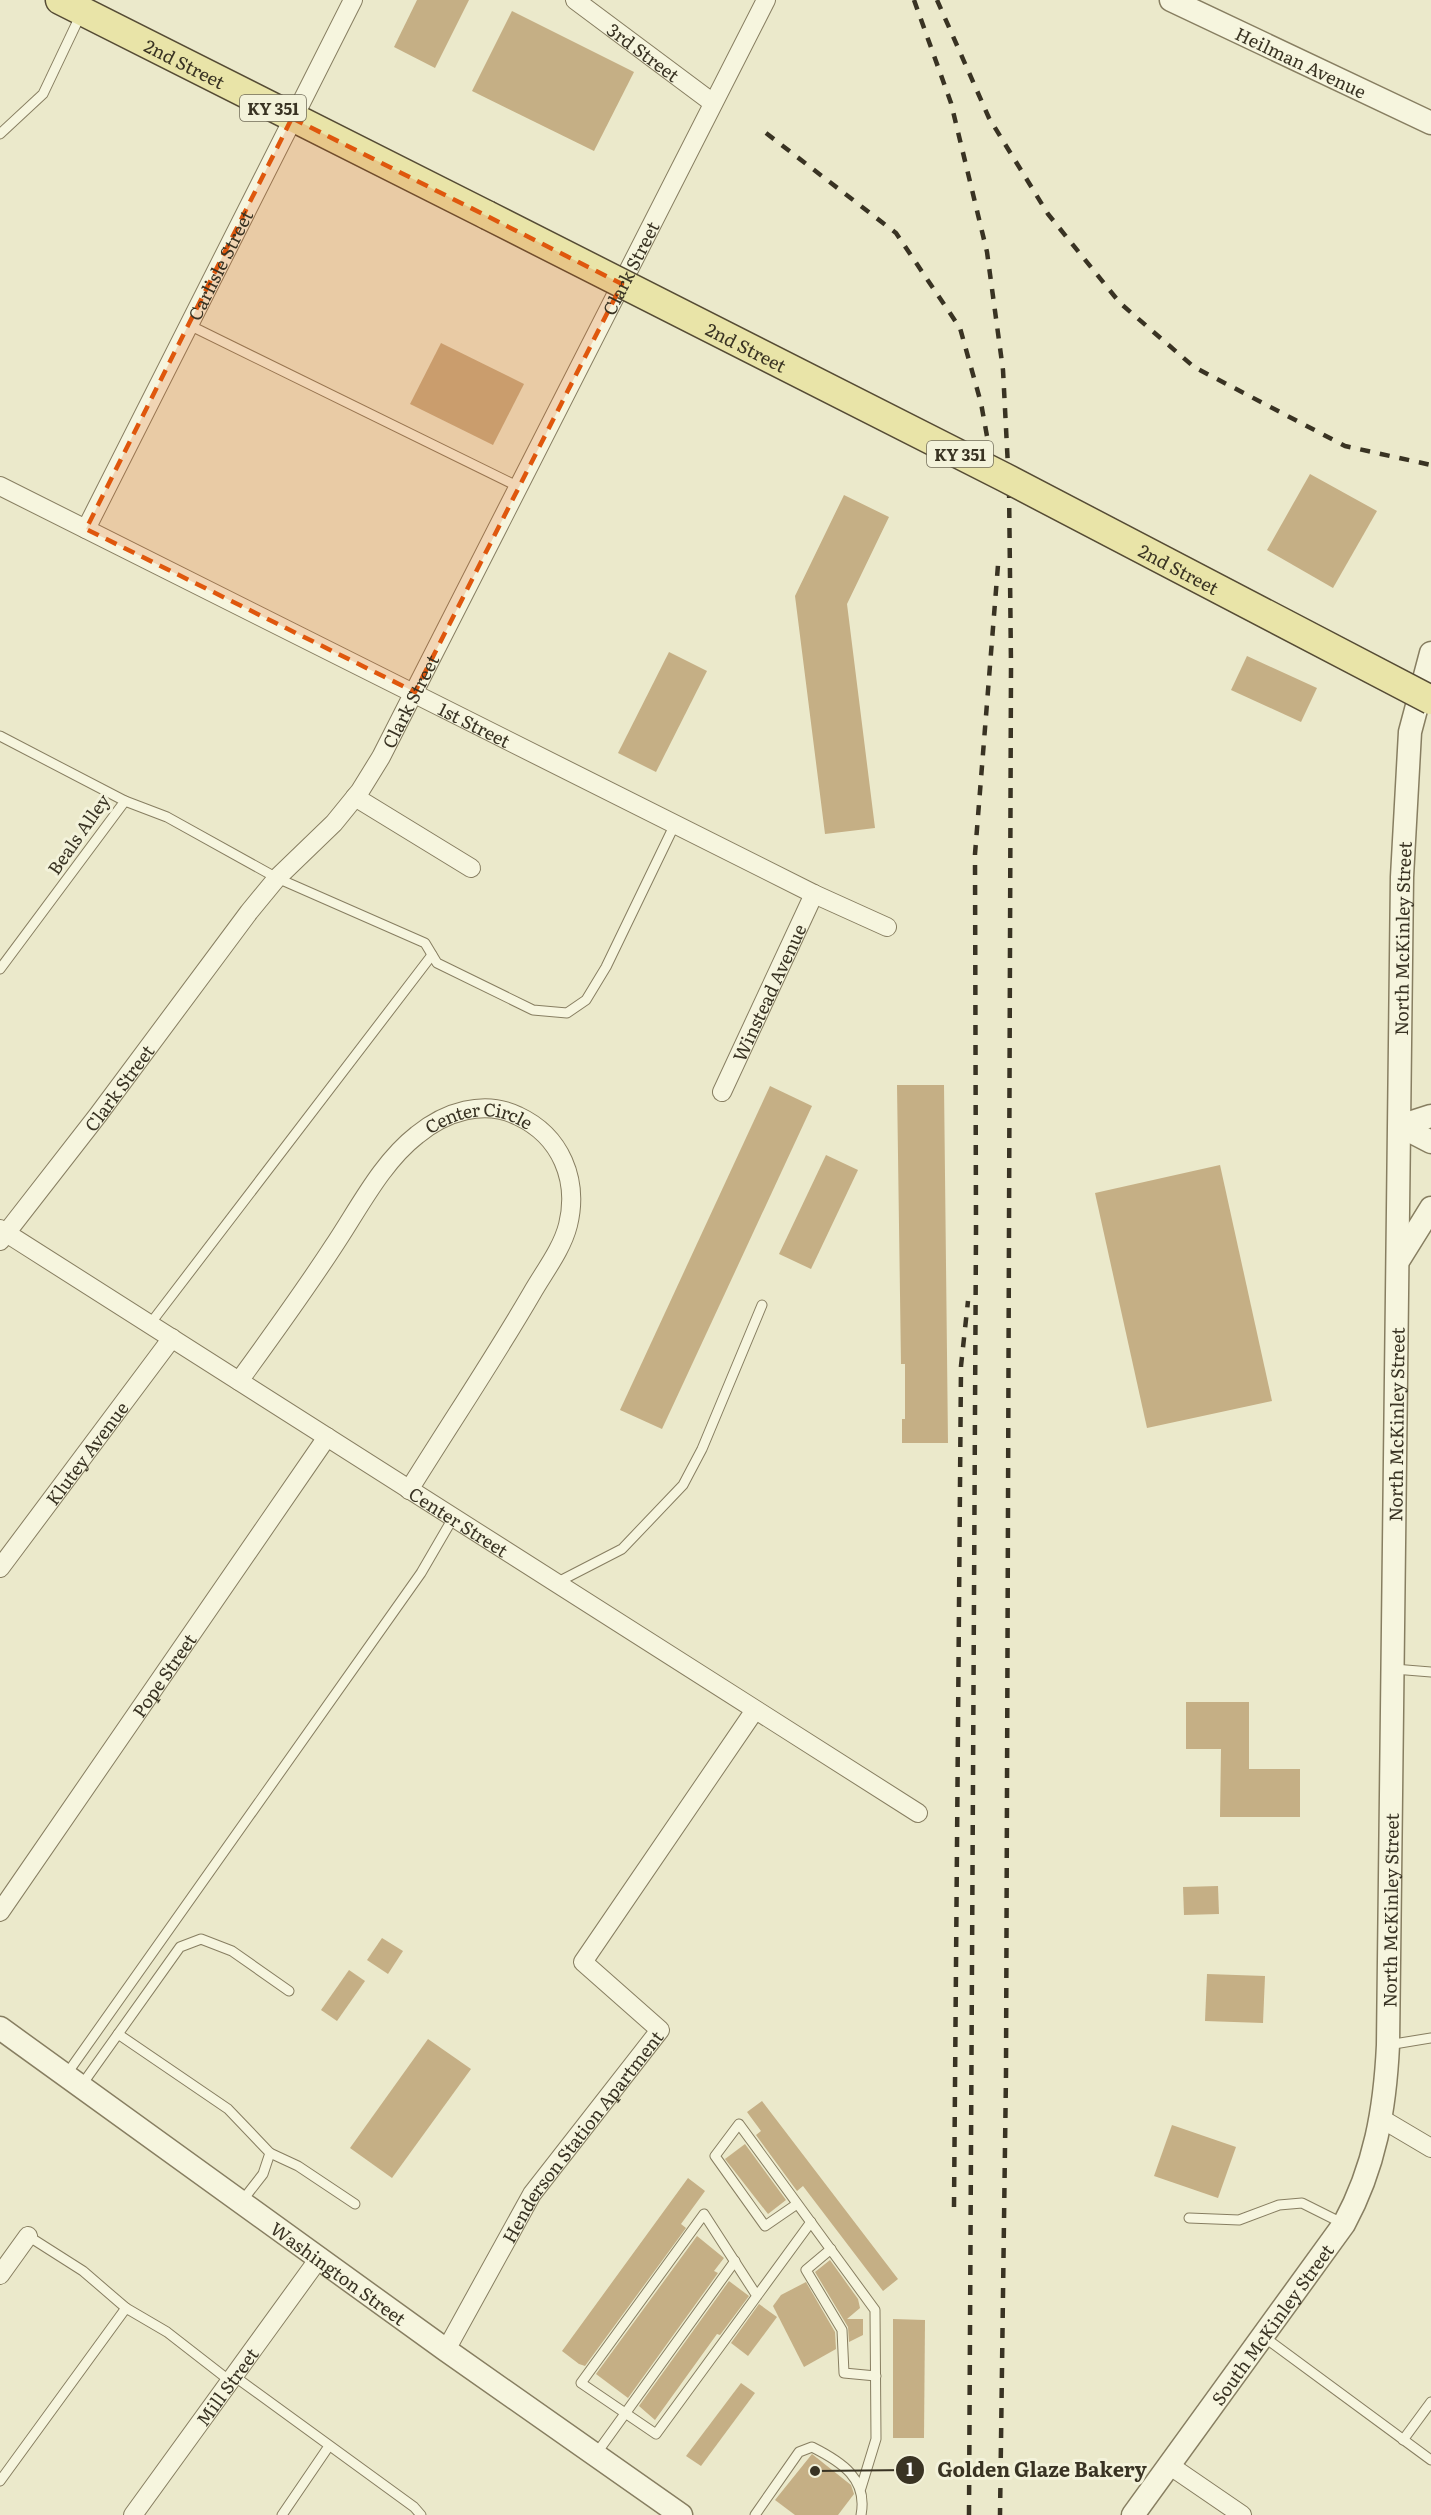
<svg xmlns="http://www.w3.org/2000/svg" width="1431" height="2515" viewBox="0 0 1431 2515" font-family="Literata,serif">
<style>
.building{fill:#c5af85}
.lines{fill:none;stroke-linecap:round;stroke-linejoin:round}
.service-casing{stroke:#877e61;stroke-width:11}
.minor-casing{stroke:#877e61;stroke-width:20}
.tertiary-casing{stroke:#877e61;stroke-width:25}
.primary-casing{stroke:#554b34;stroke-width:31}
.service{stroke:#f6f5de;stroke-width:9}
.minor{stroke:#f6f5de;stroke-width:18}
.tertiary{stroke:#f6f5de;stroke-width:22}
.primary{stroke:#e9e4a8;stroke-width:28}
.rail{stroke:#393323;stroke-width:4.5;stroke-dasharray:10 10;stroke-linecap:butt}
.primary-bridge-casing{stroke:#554b34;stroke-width:31;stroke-linecap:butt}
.primary-bridge{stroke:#e9e4a8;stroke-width:28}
.marked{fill:#df570d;fill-opacity:0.2;stroke:#df570d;stroke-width:4.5;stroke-dasharray:12 8;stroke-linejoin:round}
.labels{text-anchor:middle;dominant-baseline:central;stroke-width:6;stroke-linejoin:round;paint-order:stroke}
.shield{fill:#f3f2da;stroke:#716c5a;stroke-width:1.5}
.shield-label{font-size:16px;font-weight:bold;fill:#393323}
.street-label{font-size:18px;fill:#393323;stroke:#f3f2da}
.leader{fill:none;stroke:#393323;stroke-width:2}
.callout-dot{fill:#393323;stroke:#f3f2da;stroke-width:2}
.mark-label{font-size:18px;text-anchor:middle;font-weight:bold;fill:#fff}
.callout-label{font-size:20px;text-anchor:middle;font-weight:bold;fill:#393323;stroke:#f3f2da;stroke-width:6;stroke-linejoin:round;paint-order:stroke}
</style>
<rect width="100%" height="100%" fill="#ebe9cb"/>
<g class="building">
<polygon points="417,0 469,0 435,68 394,47"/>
<polygon points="512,11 634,72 594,151 472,91"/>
<polygon points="441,343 524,384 493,445 410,404"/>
<polygon points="1310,474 1377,511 1333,588 1267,550"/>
<polygon points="844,495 889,517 847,604 875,828 825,834 795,596"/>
<polygon points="669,652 707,671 656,772 618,753"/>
<polygon points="1247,656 1317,688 1301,722 1231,690"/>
<polygon points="897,1085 944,1085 948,1443 902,1443 902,1419 905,1419 905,1364 901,1364"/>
<polygon points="770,1086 812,1106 662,1429 620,1410"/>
<polygon points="826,1155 858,1170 811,1269 779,1254"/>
<polygon points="1220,1165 1272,1401 1147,1428 1095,1193"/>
<polygon points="1186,1702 1249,1702 1249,1769 1300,1769 1300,1817 1220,1817 1221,1749 1186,1749"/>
<polygon points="1218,1886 1219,1914 1184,1915 1183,1887"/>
<polygon points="382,1938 403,1951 388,1974 367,1960"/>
<polygon points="349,1970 365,1981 337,2021 321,2010"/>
<polygon points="1207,1974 1265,1976 1263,2023 1205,2021"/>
<polygon points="428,2039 471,2069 392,2178 350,2148"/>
<polygon points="762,2101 898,2279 883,2291 803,2186 797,2191 756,2135 761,2131 747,2112"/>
<polygon points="1172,2125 1236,2147 1218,2198 1154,2176"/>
<polygon points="745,2144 786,2200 768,2214 725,2159"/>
<polygon points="688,2178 705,2191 681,2224 686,2228 585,2366 579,2364 562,2351"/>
<polygon points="697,2236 724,2258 714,2271 718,2273 628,2398 596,2374"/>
<polygon points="830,2260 858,2299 860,2308 847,2319 863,2319 863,2335 849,2342 848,2327 815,2272"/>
<polygon points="729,2281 749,2296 720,2335 717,2334 655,2420 639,2406"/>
<polygon points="806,2282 835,2332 836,2349 804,2367 773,2306 781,2295"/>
<polygon points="759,2304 777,2317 748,2356 731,2343"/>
<polygon points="893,2319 925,2320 924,2438 893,2438"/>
<polygon points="741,2383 755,2393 701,2466 686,2456"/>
<polygon points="812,2454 851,2485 854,2494 838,2515 795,2515 775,2500"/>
</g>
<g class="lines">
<defs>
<g id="service">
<polyline points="0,134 43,94 81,14"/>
<polyline points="189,325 519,487"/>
<polyline points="0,736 125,801 0,969"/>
<polyline points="125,801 167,817 277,878 425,943 437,963 533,1010 567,1013 586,1000 606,967 675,824"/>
<polyline points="150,1324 432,955"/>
<polyline points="556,1583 622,1549 683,1485 702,1449 762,1305"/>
<polyline points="1394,1669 1431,1672"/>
<polyline points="118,2034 228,2109 270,2153 263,2174 242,2201"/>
<polyline points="1388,2045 1431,2038"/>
<polyline points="66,2075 421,1573 453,1518"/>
<polyline points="81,2086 180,1947 201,1939 232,1951 289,1991"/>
<polyline points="270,2153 298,2166 355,2204"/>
<polyline points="797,2204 765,2226 715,2156 739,2124 875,2310 876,2439 861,2488"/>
<polyline points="1189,2218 1239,2220 1279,2205 1302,2203 1344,2224"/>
<polyline points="28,2236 83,2271 126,2308"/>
<polyline points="831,2249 806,2270 842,2330 844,2373 876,2376"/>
<polyline points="757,2296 704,2214 581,2383 656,2434 811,2222"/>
<polyline points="1264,2337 1431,2460"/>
<polyline points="234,2376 414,2507 421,2515"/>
<polyline points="1403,2440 1431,2402"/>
<polyline points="596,2454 735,2261"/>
<polyline points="0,2481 126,2308 167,2332 230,2381"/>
<polyline points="282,2515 329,2446"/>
<path d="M755 2515 799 2452 812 2447C842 2462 868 2479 861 2515"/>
</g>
<g id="minor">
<path id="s1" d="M575 0 713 103"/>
<path id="s2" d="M0 486 814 894 887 927"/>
<path id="s3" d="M86 529 353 0"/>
<polyline points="355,797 471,868"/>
<path id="s4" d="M722 1092 814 894"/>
<path id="s5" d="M0 1229 918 1813"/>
<path id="s6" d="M0 1241 98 1115 249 912 277 878 334 823 360 791 381 757 766 0"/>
<path id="s7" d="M239 1381C271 1337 303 1293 333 1247 358 1210 381 1163 417 1135 445 1112 484 1099 518 1116 561 1136 579 1180 568 1225 562 1249 544 1272 532 1293 493 1360 450 1424 409 1490"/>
<path id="s8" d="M0 1568 172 1338"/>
<path id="s9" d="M0 1912 327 1437"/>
<polyline points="1382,2119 1431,2148"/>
<polyline points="0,2275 28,2236"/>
<path id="s10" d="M446 2350 532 2194 660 2030 583 1962 755 1710"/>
<polyline points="1169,2465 1242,2515"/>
<path id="s11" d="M133 2515 320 2257"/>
</g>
<g id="tertiary">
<path id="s12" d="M1171 0 1431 123"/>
<polyline points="1400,1126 1431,1142"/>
<polyline points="1400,1126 1431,1116"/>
<polyline points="1400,1258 1431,1208"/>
<path id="s13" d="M0 2028 446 2350 681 2515"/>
<path id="s14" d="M1133 2515 1344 2224C1375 2167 1385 2109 1388 2045L1402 877 1410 732 1431 653"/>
</g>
<g id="primary">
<path id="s15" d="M60 0 487 215"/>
</g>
</defs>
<use href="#service" class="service-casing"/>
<use href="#minor" class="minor-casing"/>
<use href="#tertiary" class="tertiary-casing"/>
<use href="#primary" class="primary-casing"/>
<use href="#service" class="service"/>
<use href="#minor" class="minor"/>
<use href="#tertiary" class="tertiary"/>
<use href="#primary" class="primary"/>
<g class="rail">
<polyline points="914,0 951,103 987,252 1003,370 1009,486 1011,665 1006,2074 1000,2515"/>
<polyline points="937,0 989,118 1048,214 1120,303 1194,367 1345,446 1431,465"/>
<polyline points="766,133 896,233 960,328 981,403 996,486"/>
<polyline points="954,2207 961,1366 968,1301"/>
<polyline points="969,2515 976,1229 975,854 998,565"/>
</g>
<defs>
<g id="primary-bridge">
<path id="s16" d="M487 215 1004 477 1431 700"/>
</g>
</defs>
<use href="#primary-bridge" class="primary-bridge-casing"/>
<use href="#primary-bridge" class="primary-bridge"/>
</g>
<path class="marked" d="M292 118 622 284 415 692 86 529Z"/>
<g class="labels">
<g class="shield">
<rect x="240" y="95" width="66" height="26" rx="4.5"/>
<rect x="927" y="441" width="66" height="26" rx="4.5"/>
</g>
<g class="shield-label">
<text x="273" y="108">KY 351</text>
<text x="960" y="454">KY 351</text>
</g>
<g class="street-label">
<text stroke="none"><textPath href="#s1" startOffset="86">3rd Street</textPath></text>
<text stroke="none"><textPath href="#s12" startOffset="144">Heilman Avenue</textPath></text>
<text stroke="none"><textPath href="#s15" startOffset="140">2nd Street</textPath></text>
<text stroke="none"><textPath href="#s3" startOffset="296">Carlisle Street</textPath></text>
<text stroke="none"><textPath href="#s6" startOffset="1166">Clark Street</textPath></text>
<text stroke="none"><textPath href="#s16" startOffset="291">2nd Street</textPath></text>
<text stroke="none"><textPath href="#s16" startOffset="777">2nd Street</textPath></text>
<text stroke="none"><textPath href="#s6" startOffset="680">Clark Street</textPath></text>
<text stroke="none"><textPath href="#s2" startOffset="531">1st Street</textPath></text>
<text transform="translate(78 834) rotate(-55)">Beals Alley</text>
<text stroke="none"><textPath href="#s14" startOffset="1652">North McKinley Street</textPath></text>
<text stroke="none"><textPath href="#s4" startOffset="110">Winstead Avenue</textPath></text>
<text stroke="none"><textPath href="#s6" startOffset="194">Clark Street</textPath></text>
<text stroke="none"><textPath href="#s7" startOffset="372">Center Circle</textPath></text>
<text stroke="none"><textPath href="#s14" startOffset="1166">North McKinley Street</textPath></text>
<text stroke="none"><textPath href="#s8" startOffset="144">Klutey Avenue</textPath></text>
<text stroke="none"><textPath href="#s5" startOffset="544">Center Street</textPath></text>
<text stroke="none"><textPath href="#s9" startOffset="288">Pope Street</textPath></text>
<text stroke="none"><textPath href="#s14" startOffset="680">North McKinley Street</textPath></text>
<text stroke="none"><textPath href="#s10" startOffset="254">Henderson Station Apartment</textPath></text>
<text stroke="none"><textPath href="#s13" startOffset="418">Washington Street</textPath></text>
<text stroke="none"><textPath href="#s14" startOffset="236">South McKinley Street</textPath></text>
<text stroke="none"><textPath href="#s11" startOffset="159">Mill Street</textPath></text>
</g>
</g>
<path class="leader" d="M815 2471L910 2470"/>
<g class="callout-dot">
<circle cx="815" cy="2471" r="6"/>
<circle cx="910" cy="2470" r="15"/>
</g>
<g class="mark-label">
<text x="910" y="2476">1</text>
</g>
<g class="callout-label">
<text x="1042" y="2477">Golden Glaze Bakery</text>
</g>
</svg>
